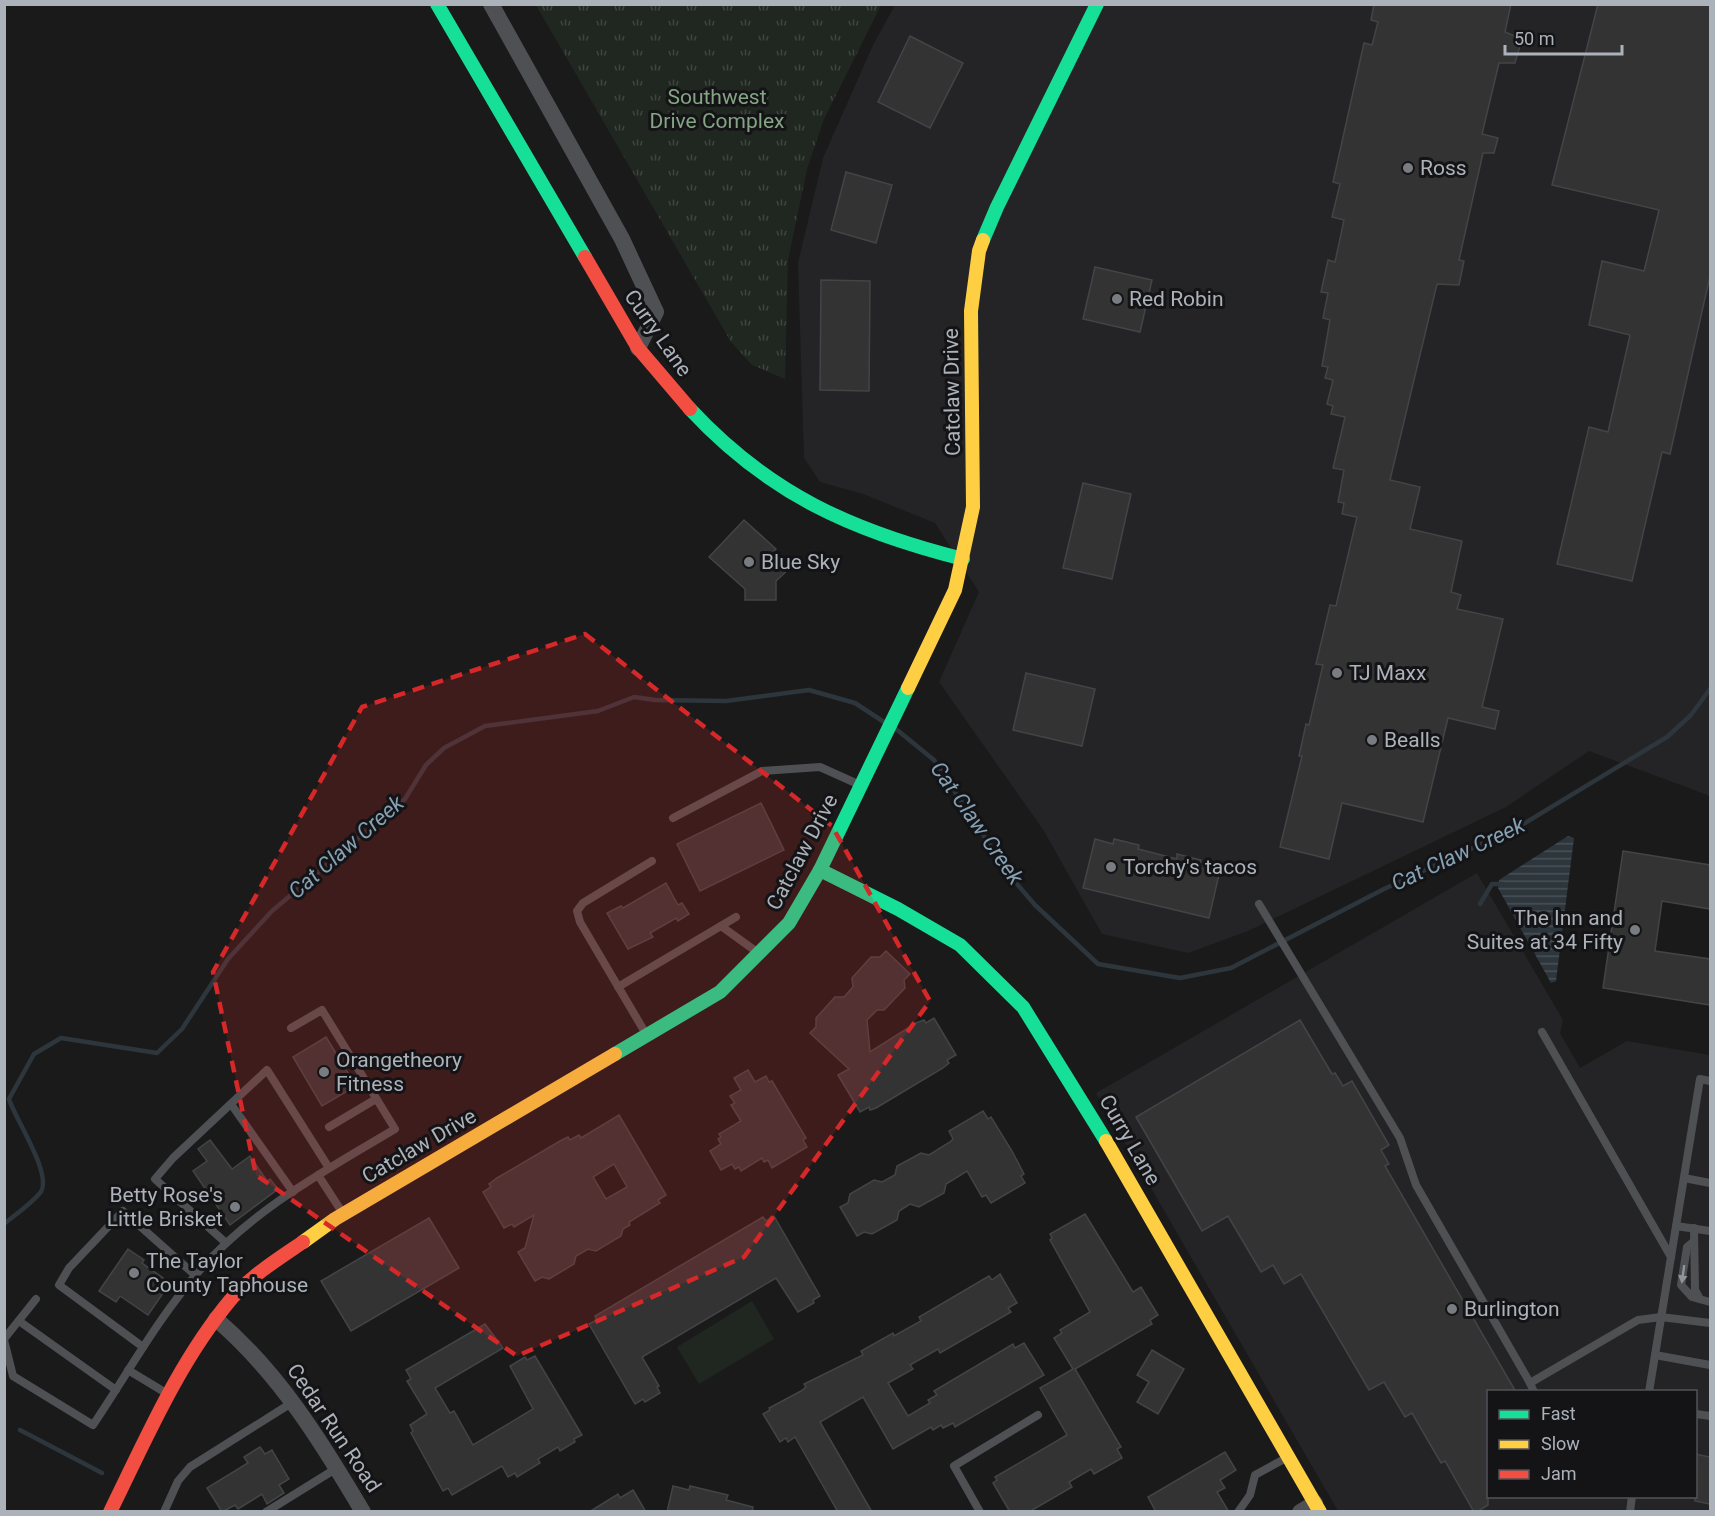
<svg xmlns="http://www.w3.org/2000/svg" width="1715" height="1516" viewBox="0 0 1715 1516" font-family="Roboto,sans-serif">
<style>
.built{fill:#242426;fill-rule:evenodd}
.grass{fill:url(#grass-tufts)}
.pitch{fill:#202721}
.water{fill:url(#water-rules)}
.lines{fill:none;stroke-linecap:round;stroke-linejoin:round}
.stream{stroke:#2d363c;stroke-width:4.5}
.building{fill:#333334;stroke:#424446;stroke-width:1.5;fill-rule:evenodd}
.lane{stroke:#4e5053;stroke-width:8}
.street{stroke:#4e5053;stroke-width:16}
.fast{stroke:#16e098;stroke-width:14}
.slow{stroke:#ffcf43;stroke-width:14}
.jam{stroke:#f24e42;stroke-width:14}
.oneway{fill:#90959b}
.marked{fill:#d62828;fill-opacity:0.2;stroke:#d62828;stroke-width:4.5;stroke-dasharray:12 8;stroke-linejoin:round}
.poi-dot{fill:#797d82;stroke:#141416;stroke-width:2}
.labels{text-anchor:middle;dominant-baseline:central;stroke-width:6;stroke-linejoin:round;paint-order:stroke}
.park-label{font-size:21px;fill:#84a484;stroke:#141416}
.poi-label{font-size:21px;fill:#acb2ba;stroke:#141416;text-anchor:start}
.street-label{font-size:21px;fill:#acb2ba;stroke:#141416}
.water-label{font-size:22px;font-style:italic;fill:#85a1b4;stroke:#141416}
</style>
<defs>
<pattern id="grass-tufts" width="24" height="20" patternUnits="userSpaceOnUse" patternTransform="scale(1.5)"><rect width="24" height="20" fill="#202721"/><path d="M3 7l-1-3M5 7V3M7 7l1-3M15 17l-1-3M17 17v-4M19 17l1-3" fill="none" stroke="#3e443f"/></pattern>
<pattern id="water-rules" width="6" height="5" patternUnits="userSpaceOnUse" patternTransform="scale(1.5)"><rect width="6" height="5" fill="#2d363c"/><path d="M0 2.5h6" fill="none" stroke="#495156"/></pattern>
</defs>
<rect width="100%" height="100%" fill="#1a1a1a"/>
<g class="built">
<polygon points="895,5 1710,5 1710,796 1589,751 1506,807 1248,931 1188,953 1102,934 1044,831 939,682 979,592 935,523 863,494 820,482 804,458 798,263 823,158 873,45"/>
<path d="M1477 873 1563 1020 1560 1033 1580 1068 1627 1041 1710 1055V1511H1338L1096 1093ZM1488 1392H1696V1496H1488Z"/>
</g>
<polygon class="grass" points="536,5 881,5 824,119 807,169 788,260 785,379 752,365 731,342"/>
<polygon class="pitch" points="752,1301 774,1339 699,1384 677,1347"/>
<polygon class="water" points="1568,836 1574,838 1556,981 1551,983 1498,888 1499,880"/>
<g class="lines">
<g class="stream">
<polyline points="896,729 934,760 1011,877 1035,905 1098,964 1180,978 1231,968 1384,889 1520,826 1667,737 1691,715 1710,689"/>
<polyline points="1480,904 1492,884 1502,884"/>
<path d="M4 1224C16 1214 30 1205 40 1193 54 1176 15 1119 9 1099L34 1054 61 1038 157 1053 182 1029 228 959 272 911 405 799 426 765 444 748 485 726 598 711 634 697 655 700 726 701 809 690 855 703 884 722"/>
<polyline points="20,1430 102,1473"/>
</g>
</g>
<g class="building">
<polygon points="1374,4 1511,4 1505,32 1522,39 1515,63 1499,63 1482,134 1498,138 1494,153 1483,153 1459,260 1464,261 1459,285 1437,284 1390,480 1420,487 1410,529 1462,541 1451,592 1461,595 1457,609 1503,619 1482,707 1499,711 1495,729 1448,718 1423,822 1342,803 1329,859 1280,847 1302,756 1299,756 1306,724 1309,725 1323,665 1316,664 1330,605 1336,606 1357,517 1342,514 1344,503 1338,502 1344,470 1333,468 1345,417 1331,414 1333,406 1327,404 1333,380 1325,378 1328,367 1322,366 1330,320 1323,318 1328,293 1321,292 1328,260 1335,262 1344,220 1332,217 1340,184 1333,182 1364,43 1372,45 1378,22 1371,20"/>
<polygon points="1598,4 1710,4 1710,276 1670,454 1662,452 1632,581 1557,564 1589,427 1608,432 1630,335 1589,325 1602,261 1644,271 1659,210 1552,185"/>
<polygon points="910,36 963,63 930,128 878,102"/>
<polygon points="846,172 892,185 876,243 831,230"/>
<polygon points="1095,267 1152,280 1140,332 1083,319"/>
<polygon points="821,280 870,281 869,391 820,390"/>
<polygon points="1083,483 1131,494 1112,579 1063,568"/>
<polygon points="744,520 776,549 774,551 791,567 776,581 776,600 745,600 745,589 709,557"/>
<polygon points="1026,673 1095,689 1082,746 1013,730"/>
<polygon points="761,803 784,850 700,891 677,844"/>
<polygon points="1095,839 1113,844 1114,839 1139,845 1138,849 1177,859 1177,854 1201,860 1200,865 1220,870 1209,918 1083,888"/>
<polygon points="1623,851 1710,865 1710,909 1662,901 1655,951 1710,959 1710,1005 1603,988"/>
<polygon points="666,883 678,905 682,903 689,914 678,921 676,918 650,933 653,937 628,949 607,913 621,906 623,908"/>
<polygon points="886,951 910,974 904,980 905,988 884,1010 877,1010 867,1020 870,1052 916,1023 924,1020 926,1023 934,1018 956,1055 947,1060 949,1063 943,1068 876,1108 870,1110 869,1107 860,1112 838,1075 849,1069 810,1033 816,1027 816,1018 835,997 844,997 853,987 852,978 871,957 880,957"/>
<polygon points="1300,1020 1332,1074 1335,1073 1343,1086 1352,1081 1389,1145 1381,1150 1389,1164 1385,1166 1516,1392 1488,1392 1488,1505 1477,1512 1474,1512 1445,1461 1441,1463 1412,1413 1405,1417 1384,1382 1369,1390 1301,1274 1284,1284 1273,1265 1261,1272 1228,1216 1202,1231 1136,1117"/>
<polygon points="326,1037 356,1086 322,1106 293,1057"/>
<polygon points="748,1070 755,1082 766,1076 769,1082 772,1081 806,1138 803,1140 807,1147 772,1168 768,1160 764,1162 762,1158 741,1171 739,1167 735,1169 732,1164 721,1170 710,1151 721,1144 718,1139 721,1137 719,1134 741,1121 731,1105 735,1103 730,1096 741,1090 734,1078"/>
<polygon points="983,1111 988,1119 991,1117 1012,1151 1024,1174 1021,1176 1025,1183 991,1203 986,1195 982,1197 967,1171 946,1184 944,1193 919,1207 910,1204 899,1211 897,1220 872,1234 864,1232 857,1236 840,1207 848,1203 850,1194 874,1180 882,1182 895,1175 897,1166 921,1153 929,1155 950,1142 953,1139 949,1131"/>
<path d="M619 1115 666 1195 658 1200 660 1203 629 1222 630 1225 623 1229 621 1236 596 1251 588 1249 576 1256 574 1264 549 1279 542 1277 535 1281 518 1252 525 1248 534 1215 514 1227 512 1224 504 1228 483 1192 491 1187 489 1184 497 1178 560 1141 568 1137 570 1140 579 1135 581 1138ZM614 1164 627 1187 606 1199 593 1177Z"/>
<polygon points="210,1140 232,1169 250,1156 267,1181 270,1179 278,1189 230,1225 193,1171 207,1161 198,1149"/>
<polygon points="1085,1214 1133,1292 1141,1287 1158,1315 1150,1320 1152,1324 1075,1369 1121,1447 1117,1449 1122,1458 1094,1474 1091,1469 1069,1482 1072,1487 1029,1512 1010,1512 993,1483 997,1480 995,1477 1067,1435 1040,1388 1073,1369 1054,1338 1062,1333 1060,1330 1090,1312 1050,1240 1052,1238 1050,1234"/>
<polygon points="774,1216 820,1296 813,1300 814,1303 798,1312 776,1278 642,1357 659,1386 657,1387 660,1393 645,1402 643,1399 635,1404 589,1324 597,1320 595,1316 763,1217 766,1221"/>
<polygon points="429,1218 459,1268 351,1331 321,1281"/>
<polygon points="128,1249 144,1260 142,1263 170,1283 148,1315 120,1296 116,1302 99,1291"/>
<polygon points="1000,1274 1017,1303 1008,1308 1011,1312 940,1353 938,1349 910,1365 913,1369 888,1383 908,1416 930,1403 928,1400 937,1395 934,1391 1013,1344 1015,1348 1024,1343 1044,1375 955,1427 953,1423 943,1428 941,1425 933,1430 931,1427 893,1449 863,1397 820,1422 872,1512 838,1512 795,1437 788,1442 786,1438 780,1442 763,1414 770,1410 769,1408 801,1391 806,1387 804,1384 863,1355 861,1351 893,1333 894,1336 921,1321 919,1317 989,1276 992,1280"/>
<polygon points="485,1324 503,1348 435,1388 450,1413 454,1411 473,1445 533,1409 510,1366 525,1357 527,1360 535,1356 582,1435 574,1439 575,1442 560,1451 558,1447 538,1459 540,1463 517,1477 515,1473 508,1477 502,1466 452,1495 448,1488 443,1491 411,1433 413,1431 410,1425 427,1414 407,1381 411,1379 406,1370"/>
<polygon points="1152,1350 1184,1369 1158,1414 1137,1402 1149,1382 1137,1375"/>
<polygon points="260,1447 265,1454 272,1450 289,1479 279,1485 284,1493 267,1504 262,1494 238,1509 235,1505 222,1512 207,1488 248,1463 244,1457"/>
<polygon points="1225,1452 1236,1470 1220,1480 1225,1488 1217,1492 1229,1512 1156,1512 1148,1497"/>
<polygon points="1695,1454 1710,1457 1710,1504 1695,1501"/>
<polygon points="673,1486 689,1490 690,1486 728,1495 726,1500 753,1507 752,1512 667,1512"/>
<polygon points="633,1490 646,1512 589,1512 618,1494 620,1498"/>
</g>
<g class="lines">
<g class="lane">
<polyline points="673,818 762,771 820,767 860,785"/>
<polyline points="1259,904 1400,1138 1416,1185 1530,1383 1638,1320 1661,1317 1710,1323"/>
<polyline points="721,926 757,952"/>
<polyline points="618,987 736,917"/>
<polyline points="1542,1032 1671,1257"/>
<polyline points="646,1034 580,922 577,911 583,903 652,861"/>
<polyline points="231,1104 293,1192"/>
<polyline points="329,1127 376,1099"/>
<polyline points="318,1175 342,1212"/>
<polyline points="1684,1178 1710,1183"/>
<polyline points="1676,1226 1710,1231"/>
<polyline points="1694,1228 1695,1290 1700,1299"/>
<polyline points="1693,1242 1687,1247 1681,1285 1692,1297 1710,1302"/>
<polyline points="226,1243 155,1179 173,1158 267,1070 329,1168"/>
<polyline points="19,1321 116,1390"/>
<polyline points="4,1339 36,1299"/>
<path d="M4 1340 13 1376 93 1425C128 1373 158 1318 199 1271 252 1210 326 1170 395 1129L322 1010 291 1028"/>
<polyline points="143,1347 59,1285 69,1268 123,1211 195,1275"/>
<polyline points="1655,1355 1710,1365"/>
<polyline points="128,1370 166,1393"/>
<polyline points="1530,1383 1534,1392"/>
<polyline points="1649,1392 1700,1079 1710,1081"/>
<polyline points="1696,1414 1710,1416"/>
<polyline points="164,1512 178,1481 190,1467 293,1402"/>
<polyline points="266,1512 337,1468"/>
<polyline points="980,1512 954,1466 1038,1415"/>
<polyline points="1238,1512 1250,1495 1255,1475 1288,1457"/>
<polyline points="1630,1512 1632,1496"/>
</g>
<g class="street">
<polyline points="491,4 622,239 656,312 638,348"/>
<path d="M216 1319C279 1373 321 1441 363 1512"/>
<polyline points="1300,1512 1315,1503"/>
</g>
<g class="fast">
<polyline points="437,4 585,257"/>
<polyline points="983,240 997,207 1097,4"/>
<path d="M690 409C769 494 852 531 963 559"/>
<polyline points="820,870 898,909 960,945 1023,1007 1106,1141"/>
<polyline points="615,1054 720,992 789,923 820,870 908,688"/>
</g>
<g class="slow">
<polyline points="908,688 955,590 973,507 971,311 979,251 983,240"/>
<polyline points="1106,1141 1320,1512"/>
<polyline points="303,1242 335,1219 615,1054"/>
</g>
<g class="jam">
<polyline points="585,257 638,348 690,409"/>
<path d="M110 1512C146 1439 179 1361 232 1298 251 1276 278 1259 303 1242"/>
</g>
</g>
<defs><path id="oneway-solid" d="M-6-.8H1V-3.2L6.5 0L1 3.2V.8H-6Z" transform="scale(1.5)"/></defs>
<use class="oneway" href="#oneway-solid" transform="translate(1683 1274) rotate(98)"/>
<path class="marked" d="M585 634 832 826 930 1001 744 1257 517 1356 256 1175 213 972 362 707Z"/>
<g class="poi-dot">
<circle cx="1408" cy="168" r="6"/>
<circle cx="1117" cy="299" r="6"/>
<circle cx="749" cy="562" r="6"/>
<circle cx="1337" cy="673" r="6"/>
<circle cx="1372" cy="740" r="6"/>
<circle cx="1111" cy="867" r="6"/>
<circle cx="1635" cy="930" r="6"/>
<circle cx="324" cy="1072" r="6"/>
<circle cx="235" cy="1207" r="6"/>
<circle cx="134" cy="1273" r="6"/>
<circle cx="1452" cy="1309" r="6"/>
</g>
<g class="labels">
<g class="park-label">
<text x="717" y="97">Southwest<tspan x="717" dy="24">Drive Complex</tspan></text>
</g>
<g class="poi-label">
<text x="1420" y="168">Ross</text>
<text x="1129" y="299">Red Robin</text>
<text x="761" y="562">Blue Sky</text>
<text x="1349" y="673">TJ Maxx</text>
<text x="1384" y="740">Bealls</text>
<text x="1123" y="867">Torchy's tacos</text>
<text x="1623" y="918" text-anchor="end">The Inn and<tspan x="1623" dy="24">Suites at 34 Fifty</tspan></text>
<text x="336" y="1060">Orangetheory<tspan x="336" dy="24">Fitness</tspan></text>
<text x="223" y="1195" text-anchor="end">Betty Rose's<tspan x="223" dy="24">Little Brisket</tspan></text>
<text x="146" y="1261">The Taylor<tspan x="146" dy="24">County Taphouse</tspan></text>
<text x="1464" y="1309">Burlington</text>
</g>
<g class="street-label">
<text transform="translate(658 333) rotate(55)">Curry Lane</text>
<text transform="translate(952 392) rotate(-91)">Catclaw Drive</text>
<text transform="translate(802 852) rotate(-62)">Catclaw Drive</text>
<text transform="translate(1130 1140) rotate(60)">Curry Lane</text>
<text transform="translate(419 1146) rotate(-30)">Catclaw Drive</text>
<text transform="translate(334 1428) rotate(56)">Cedar Run Road</text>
</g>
<g class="water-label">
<text transform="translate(977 823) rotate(55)">Cat Claw Creek</text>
<text transform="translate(346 847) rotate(-41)">Cat Claw Creek</text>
<text transform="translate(1458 854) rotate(-25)">Cat Claw Creek</text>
</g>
</g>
<rect width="1715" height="1516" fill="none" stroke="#acb2ba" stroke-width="12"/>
<rect x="1487" y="1390" width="210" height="108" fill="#141416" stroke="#515358" stroke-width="1.5"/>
<rect x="1499" y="1410" width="30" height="9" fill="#16e098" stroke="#515358" stroke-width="1.5"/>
<text x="1541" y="1420" font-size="18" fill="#acb2ba">Fast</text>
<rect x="1499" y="1440" width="30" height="9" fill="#ffcf43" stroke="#515358" stroke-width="1.5"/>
<text x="1541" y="1450" font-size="18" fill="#acb2ba">Slow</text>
<rect x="1499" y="1470" width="30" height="9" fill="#f24e42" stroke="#515358" stroke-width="1.5"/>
<text x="1541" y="1480" font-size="18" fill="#acb2ba">Jam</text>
<path d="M1505 45v9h117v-9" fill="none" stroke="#acb2ba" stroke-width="3"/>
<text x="1514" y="45" font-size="18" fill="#acb2ba" stroke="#141416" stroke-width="4.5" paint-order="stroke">50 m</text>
</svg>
